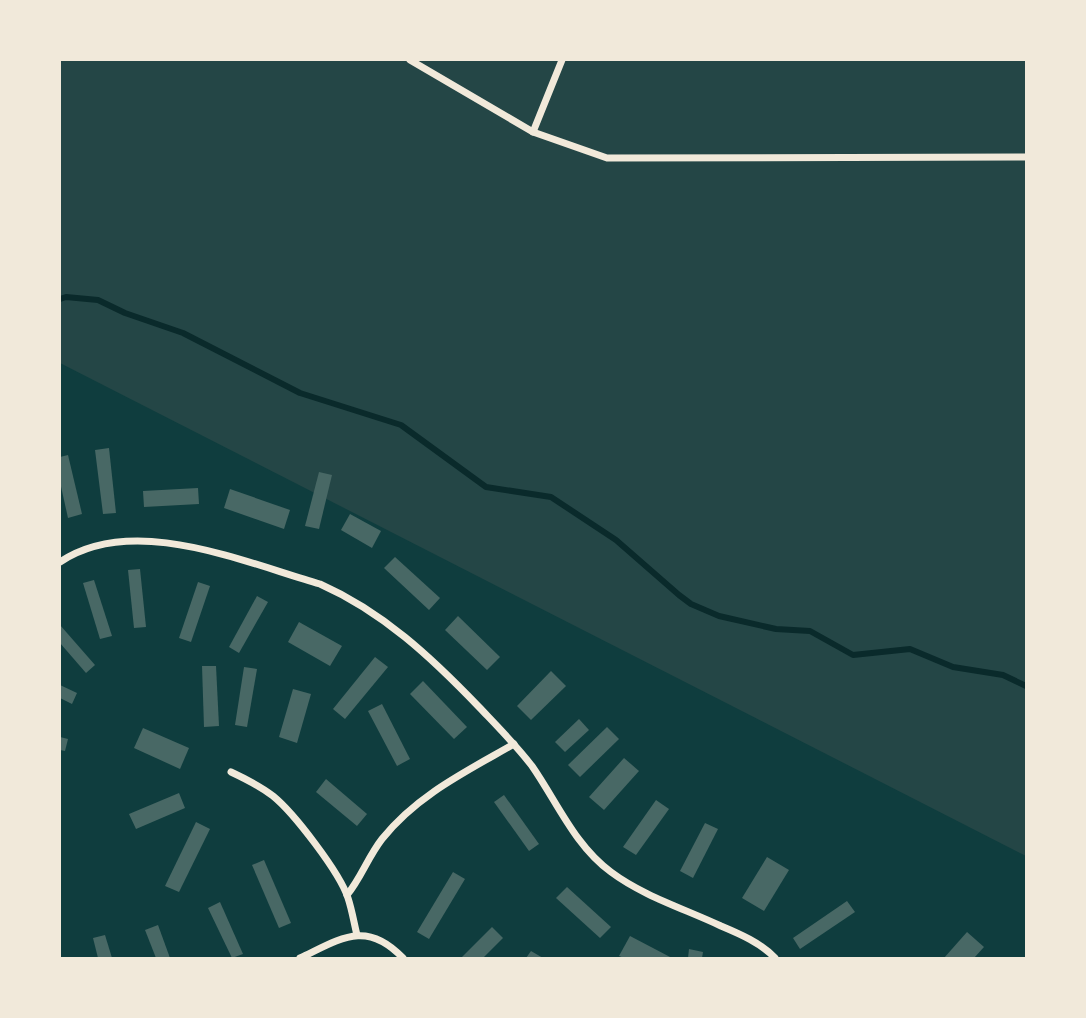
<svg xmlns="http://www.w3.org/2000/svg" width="1086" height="1018" viewBox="0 0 1086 1018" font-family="'Golos Text',sans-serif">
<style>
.green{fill:#244646}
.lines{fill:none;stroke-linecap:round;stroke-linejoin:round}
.stream{stroke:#0a2a2b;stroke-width:6}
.building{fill:#486865}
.minor{stroke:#f1e9da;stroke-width:7}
</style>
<rect width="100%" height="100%" fill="#0f3d3e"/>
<polygon class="green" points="60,60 1026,60 1026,856 60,363"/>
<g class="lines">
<polyline class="stream" points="60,299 66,297 98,300 125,313 183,333 300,393 401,425 486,487 551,497 616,540 679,595 691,604 719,616 776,629 810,631 853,655 910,649 953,667 1003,675 1026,686"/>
</g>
<g class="building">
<polygon points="109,448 116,513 103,514 95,450"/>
<polygon points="68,455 82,514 68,518 60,482 60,457"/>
<polygon points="319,472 332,475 319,529 305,526"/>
<polygon points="198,488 199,504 144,507 143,491"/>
<polygon points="230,489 290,510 284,529 224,508"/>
<polygon points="350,514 381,531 372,548 341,530"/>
<polygon points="395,557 440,598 429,610 384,568"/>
<polygon points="140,569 146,627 134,628 128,570"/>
<polygon points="94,580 112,636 100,639 83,583"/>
<polygon points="198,582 210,586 191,642 179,638"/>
<polygon points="257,596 268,602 239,653 229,647"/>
<polygon points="458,616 500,657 487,670 445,630"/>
<polygon points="299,622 342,646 330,666 288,642"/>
<polygon points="60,625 95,665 86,673 60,643"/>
<polygon points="375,657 388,667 345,719 333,709"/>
<polygon points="202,666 216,666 219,726 204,727"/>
<polygon points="244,667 257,669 247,727 235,725"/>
<polygon points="551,671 566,686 531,720 517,706"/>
<polygon points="423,681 467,727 454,739 410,694"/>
<polygon points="60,685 77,693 72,704 60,698"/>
<polygon points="293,689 311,694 297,743 279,737"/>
<polygon points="382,704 410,759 397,766 368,711"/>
<polygon points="579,719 589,730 565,752 555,742"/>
<polygon points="607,727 619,739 580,777 568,765"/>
<polygon points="143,728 189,748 180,769 134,748"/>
<polygon points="60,737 68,739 65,751 60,750"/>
<polygon points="624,758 639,771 604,810 589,797"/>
<polygon points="326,779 367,814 357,826 316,792"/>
<polygon points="179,793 185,808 136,829 129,814"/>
<polygon points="504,795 539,844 529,851 494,802"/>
<polygon points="656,800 669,809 636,855 623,847"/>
<polygon points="196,822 210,829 179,892 165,886"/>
<polygon points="705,823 718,829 693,878 680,871"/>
<polygon points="767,857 789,870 764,911 742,898"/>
<polygon points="264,860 291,923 279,928 252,865"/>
<polygon points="453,872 465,879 429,939 417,932"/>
<polygon points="567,887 611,927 600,938 556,898"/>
<polygon points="847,901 855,912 800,949 793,938"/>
<polygon points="220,902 243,954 232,958 208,908"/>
<polygon points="158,925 170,958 156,958 145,930"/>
<polygon points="492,927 503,938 483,958 461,958"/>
<polygon points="967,932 984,947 974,958 944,958"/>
<polygon points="105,935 112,958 98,958 93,938"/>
<polygon points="630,936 672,958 624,958 619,956"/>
<polygon points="689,949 703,952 702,958 688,958"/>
<polygon points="531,951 543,958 526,958"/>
</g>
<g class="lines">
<g class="minor">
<polyline points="410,60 533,132 607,158 1026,157"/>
<polyline points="533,132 562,60"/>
<path d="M60 562C133 513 243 562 320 584 383 612 431 657 479 707 497 726 516 745 532 766 557 802 575 846 611 872 643 896 685 909 721 926 740 934 761 943 775 958"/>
<path d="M231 772C246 779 260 786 273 796 294 813 340 873 348 898 352 910 354 923 357 935"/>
<path d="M347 895C361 878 368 857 382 839 417 795 467 771 514 744"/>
<path d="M300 958C340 939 366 919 403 958"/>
</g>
</g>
<rect width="1086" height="1018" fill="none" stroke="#f1e9da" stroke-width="122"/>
</svg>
